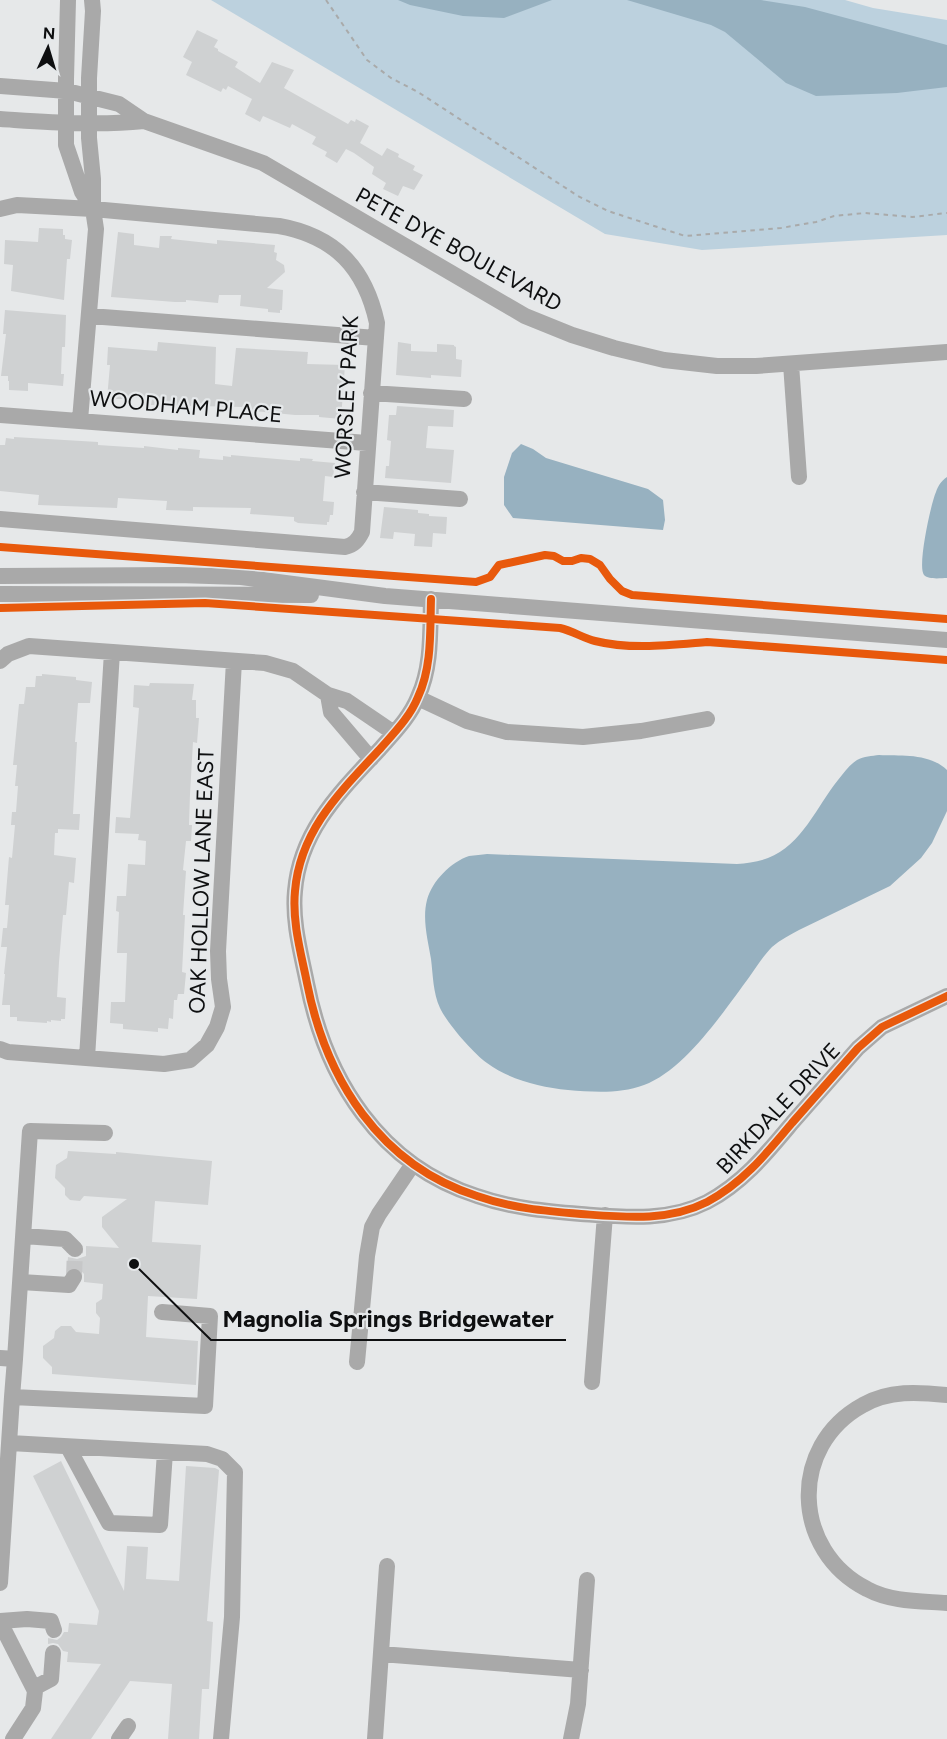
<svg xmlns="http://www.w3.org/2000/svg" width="947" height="1739" font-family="Figtree,sans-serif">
  <rect width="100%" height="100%" fill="#e6e8e9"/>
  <path fill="#bcd1de" d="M211 0H845L873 8 947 20V235L702 250 605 234Z"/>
  <path fill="#97b1c0" d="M398 0H552L504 18 463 16 410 5Z
    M627 0H761L805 7 947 45V87L897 93 816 96 786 83 725 32 711 25Z
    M521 444 533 449 546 458 648 489 663 500 665 520 663 530 513 518 504 505V477L512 453Z
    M947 477V578C941 578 929 580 924 575 917 567 931 503 936 492 938 486 941 481 947 477Z
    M879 755C902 756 929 753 947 770V811L932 843 921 858 890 886 799 930C790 935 780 940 772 947 764 955 757 966 750 976 724 1011 685 1070 644 1085 620 1094 593 1092 568 1090 540 1087 510 1080 487 1063 473 1053 447 1023 440 1008 433 993 433 975 431 959 428 941 422 919 427 900 432 881 451 862 469 856 475 855 482 855 487 854L737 864C747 863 758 862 768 858 802 845 817 806 838 780 844 773 849 765 857 760 864 756 872 756 879 755Z"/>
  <path fill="#cfd1d2" d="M197 30 218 40 214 47 218 49V51L238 62 235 67 260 83 272 62 294 70 284 88 348 124 351 120 355 122 356 119 369 126 360 143 382 156 387 148 399 154 398 157 415 166 413 170 423 175 414 190 403 186 398 196 383 189 386 183 372 174 374 167 354 153 346 149 337 163 325 156 327 152 312 144 316 137 292 124 290 128 263 116 260 122 245 114 252 99 228 86 226 90 223 88 221 92 186 75 192 62 183 57Z
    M39 228 63 229V235H65V239L72 240 70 259H67L64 300 11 291 13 265 4 264 5 240 38 242Z
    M118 232 134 234V245L159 248 160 236H172L171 239 208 243 217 244V240L275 245 274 252 277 253 276 260 284 265 285 272 267 288 283 290 282 310H280V313L268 312V309L240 306 241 295H219L218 303 186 300V302H175L111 297Z
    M5 310 66 315 65 347H62L61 374H64L63 386 28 383V391L9 390V381H8V376H1L6 334H3Z
    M158 342 216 347 215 384 232 386 236 348H238L308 352 307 364 345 365 341 419 319 417V415H295L244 410 243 407 151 405 152 399 124 397V399H107L110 365H107L108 347 157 351Z
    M398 342 411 344V351L437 352V344L454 345V346L456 347V359L462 360 461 377 431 375V378L396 375Z
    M397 406 454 410 453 427 428 426 426 448 454 450 451 483 385 478 386 466H389L391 441 387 440 389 415H396Z
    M14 437 98 442V445L144 448V446L178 450V448L200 450 199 458 223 460V456L231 457V455L300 461V458L313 459 312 461 335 463 333 477 325 476 323 501 334 502 333 515H330L329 522H327V525L298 523 294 521V517L250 514 251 508 193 507V511L166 510 167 501 118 498 117 508 38 505 39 495 0 491V445H5L6 438 14 439Z
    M384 507 418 510V513L429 514V516L447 517 446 534 433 533 432 547 414 546 415 534 394 532 393 539 380 538Z
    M42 674 76 677V680L92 682 90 703H78L75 742H77L73 814H80L79 830 58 829V833H55L54 855 76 858 74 883 69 882 66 915H63L59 962 57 997 66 998 65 1019H61V1021L51 1020V1022L47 1021V1023L17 1021V1017H10V1005H2L5 974H4L7 947H1L3 928H7L9 905H5L9 857 12 858 15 825H11L12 812H16L18 786H15L17 765H13L19 704H24L26 687H35L36 676H42Z
    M150 683 194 684 192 700H196V718H199L197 743 193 742 190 794 189 825H192L191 841H186L183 870 186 871 183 915H185L182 972 186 973 184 994H178L177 1000H174L173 1019 169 1018 168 1029 158 1028V1032L123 1029V1024L110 1023 111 1002H125L127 953H117L119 912 116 911 117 896H126L128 864 145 865 146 841 138 840 139 834 115 833 116 817 130 818 139 708 133 707 134 685 149 686Z
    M68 1151 116 1154V1152L212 1161 208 1205 155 1201 152 1242 201 1245 197 1299 148 1296 146 1337 198 1341 196 1385 52 1374V1367L43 1358V1346L54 1338 55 1331 61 1326H71L76 1332 99 1334 100 1318 96 1313V1303L102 1299 103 1284 84 1282V1274L79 1268 74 1267 67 1269 68 1257 77 1259 86 1256V1246L119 1248 102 1227V1217L127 1199 84 1196 80 1201 70 1200 65 1195V1188L55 1178 56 1165 67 1158Z
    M61 1461 124 1591 127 1546 148 1547 146 1579 179 1581 186 1466 215 1468 219 1470 207 1621 213 1622 209 1689H202L199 1739H168L172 1684 130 1681 91 1739H51L101 1664 67 1662 68 1652 63 1651 58 1644 53 1643 48 1644V1638L57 1640 61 1637 64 1632H68L69 1623 97 1625 99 1611 33 1476Z"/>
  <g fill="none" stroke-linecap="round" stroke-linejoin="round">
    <path stroke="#c6c7c8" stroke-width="16" stroke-dasharray="16 8" stroke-linecap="butt" d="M74 1277 75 1249"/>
    <path stroke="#a9aaaa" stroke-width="2" stroke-dasharray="4.5 4.5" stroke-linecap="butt" d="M326 0 367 60 391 78 418 92 578 196 608 211 685 236 781 228 816 222 834 216 865 213 912 217 947 213"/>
    <path stroke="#a9a9a9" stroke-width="16" d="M68 0 66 79V145L82 192 93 209
      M0 86 67 91 119 104 144 121 263 163 525 316 572 335 614 348 664 360 717 366H756L947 352
      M0 119C48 122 96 126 144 121
      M0 209 17 205 93 209 279 226C335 236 365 268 377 323L362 532C358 540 354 545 345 547L0 519
      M90 316 376 338
      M791 364 799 477
      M371 393 464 399
      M0 415 367 443
      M80 420 96 229 93 209V179L89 138V78L93 11 92 0
      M364 492 460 499
      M0 576 178 575 241 577 385 596 947 640
      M0 594 311 595
      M431 599C430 632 432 667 418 697 410 717 394 733 380 749 341 791 300 830 295 891 292 922 301 953 307 983 326 1080 380 1165 477 1196 511 1208 545 1211 581 1214 623 1217 668 1222 707 1202 743 1183 767 1153 792 1123 814 1098 836 1073 858 1048L882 1027 947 996
      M0 661 8 654 29 646 265 663 293 671 328 695
      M418 698 467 721 507 732 583 737 641 731 707 719
      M371 759 331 712 328 695 347 701 394 733
      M0 1049 8 1052 164 1064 190 1060 207 1045 217 1027 223 1007 219 979 218 951 234 661
      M87 1058 112 652
      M24 1236 65 1239 75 1249
      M21 1282 69 1285 74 1277
      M0 1358 15 1359 30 1131 105 1133
      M15 1359 12 1397 205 1406 210 1316 162 1312
      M357 1362 367 1256 372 1227 379 1214 413 1164
      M592 1382 605 1215
      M947 1395C918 1392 889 1390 863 1405 788 1446 792 1551 867 1589 891 1602 920 1601 947 1603
      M10 1443 207 1454 222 1459 235 1472 232 1617 221 1739
      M68 1447 109 1523 160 1525 165 1452
      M0 1583 12 1397
      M0 1621 27 1619 51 1621 54 1630
      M0 1622 35 1691 33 1708 13 1739
      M381 1654 581 1670
      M34 1688 51 1679 53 1653
      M119 1739 128 1726
      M375 1739 387 1566
      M571 1739 578 1704 587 1580"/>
    <g stroke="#e5e8ea" stroke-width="11">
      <path id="cycleway" d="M0 547 476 582 490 577 499 565 545 555 554 556 563 561H572L581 558 590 559 600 565 610 579 622 591 632 595 947 619
        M431 599C430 632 432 667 418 697 410 717 394 733 380 749 341 791 300 830 295 891 292 922 301 953 307 983 326 1080 380 1165 477 1196 511 1208 545 1211 581 1214 623 1217 668 1222 707 1202 743 1183 767 1153 792 1123 814 1098 836 1073 858 1048L882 1027 947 996
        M0 608 205 603 560 628C573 631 583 638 595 641 631 650 671 645 707 642L947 660"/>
    </g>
    <use href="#cycleway" stroke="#e8590c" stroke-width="8"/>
  </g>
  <g text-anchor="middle" stroke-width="4.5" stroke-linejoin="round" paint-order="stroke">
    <g font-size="22" fill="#0e0f10" stroke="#e5e8ea">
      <text transform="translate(459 249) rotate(29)" y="8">PETE DYE BOULEVARD</text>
      <text transform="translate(346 397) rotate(-87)" y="8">WORSLEY PARK</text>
      <text transform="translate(186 406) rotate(5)" y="8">WOODHAM PLACE</text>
      <text transform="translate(201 881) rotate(-88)" y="8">OAK HOLLOW LANE EAST</text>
      <text transform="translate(778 1108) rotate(-47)" y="8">BIRKDALE DRIVE</text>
    </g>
  </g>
  <path fill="none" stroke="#0e0f10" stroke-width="2" d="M134 1264L211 1340H566"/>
  <circle fill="#0e0f10" stroke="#e5e8ea" stroke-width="2" cx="134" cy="1264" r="6"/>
  <g font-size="24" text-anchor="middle" font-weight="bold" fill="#0e0f10" stroke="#e5e8ea" stroke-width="4.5" stroke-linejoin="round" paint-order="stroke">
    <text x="388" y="1327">Magnolia Springs Bridgewater</text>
  </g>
  <g transform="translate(48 48) rotate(4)" stroke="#e5e8ea" stroke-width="4.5" paint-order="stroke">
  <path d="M0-4.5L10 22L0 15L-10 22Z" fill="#0e0f10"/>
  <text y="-9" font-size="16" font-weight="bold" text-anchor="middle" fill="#0e0f10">N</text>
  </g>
</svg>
